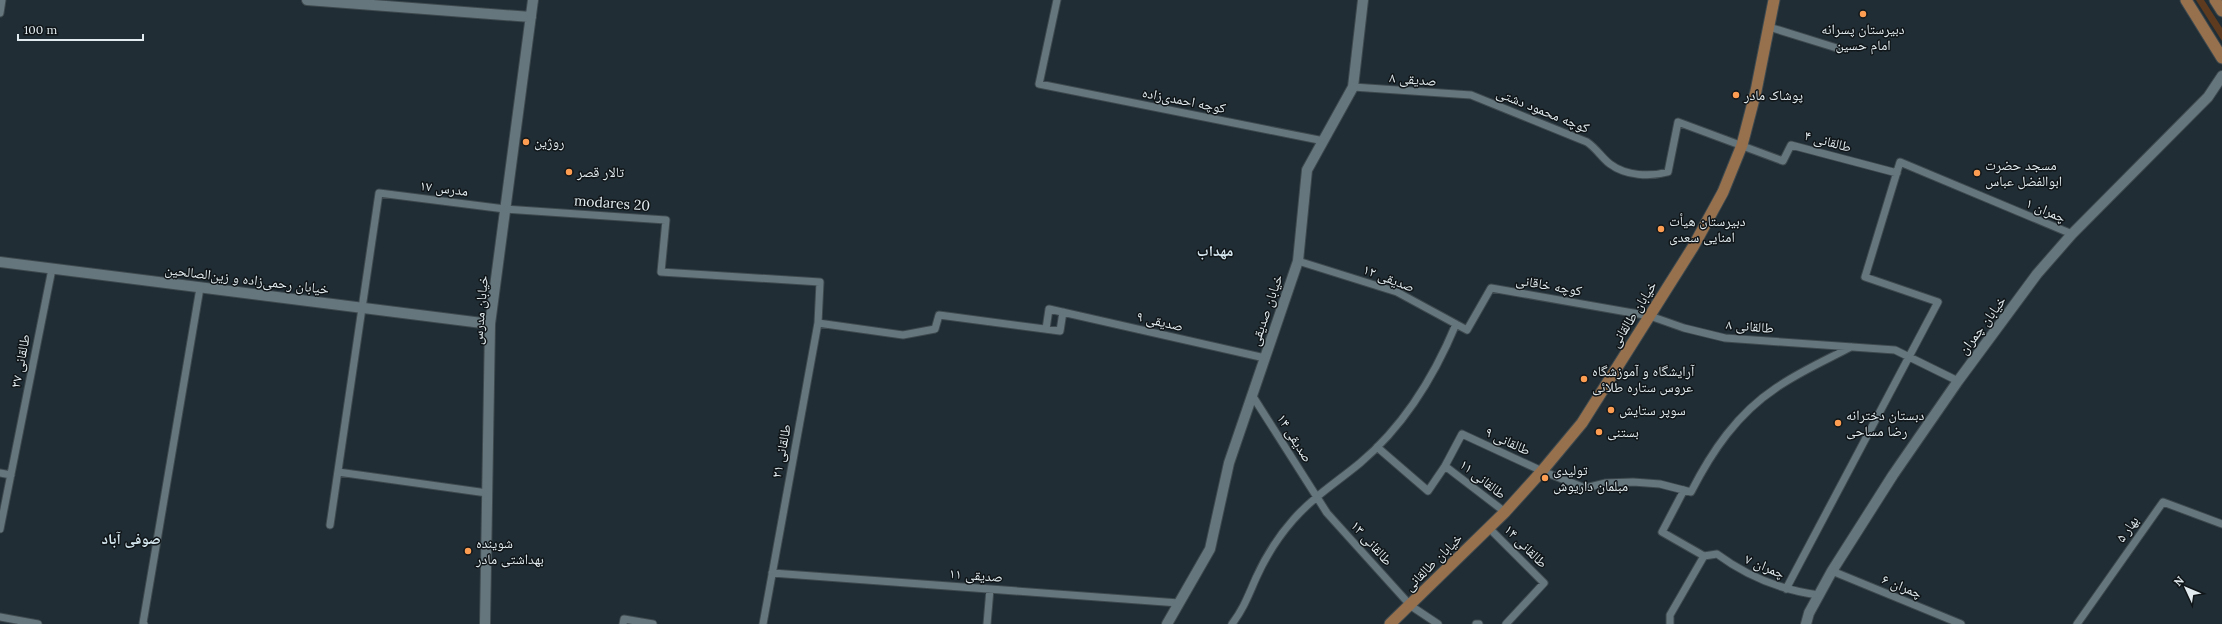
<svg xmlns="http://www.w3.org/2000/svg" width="2222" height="624" font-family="Lora,'Noto Naskh Arabic',serif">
  <rect width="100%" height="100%" fill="#202d34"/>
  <path fill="#5e3a1e" d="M2196 0H2204L2222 28V41Z"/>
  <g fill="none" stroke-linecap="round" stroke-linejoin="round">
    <g stroke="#3d494e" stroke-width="9">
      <path id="street" d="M1057 0 1039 84 1324 141
        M0 13 2 0
        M1769 27 1840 49
        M1353 87 1471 95 1587 142C1597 149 1602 158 1610 164 1626 176 1650 177 1668 172L1678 122 1783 161 1791 145 1897 173
        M1298 261 1397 292 1467 330 1491 288 1650 316 1684 328 1725 338 1895 350 1958 381
        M818 323 903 335 935 329 939 315 1060 331 1063 312
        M1046 329 1049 309 1265 358
        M1252 395 1327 513 1411 606 1438 624
        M1377 447 1428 491 1445 466 1462 434 1542 471 1585 488 1606 483 1633 482 1660 484 1691 492C1712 451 1737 414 1776 388 1799 372 1826 360 1851 347
        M1445 466 1505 512
        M338 472 487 493
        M0 473 11 475
        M1684 490 1662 532 1704 556
        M330 525 379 193 505 209 666 220 661 272 820 282 818 323 763 624
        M1489 528 1544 583 1506 624
        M0 529 52 269
        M1704 556 1717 554C1748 577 1781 590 1819 595
        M1832 571 1961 624
        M772 573 1179 603
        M1786 589 1938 302 1865 277 1900 162 2072 234
        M0 617 38 624
        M144 624 143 623 200 288
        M623 624 624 619 653 624
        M987 624 990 589
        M1232 624C1244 608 1248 596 1256 578 1265 558 1278 537 1293 520 1313 497 1337 482 1360 463 1404 426 1434 377 1456 324
        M1476 624H1479
        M1670 624V615L1704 556
        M2077 624 2163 502 2222 524"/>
    </g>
    <g stroke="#3d494e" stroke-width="12">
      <path id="secondary" d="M307 0 531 17
        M0 262 490 324
        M485 624 490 324 533 0
        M1167 624 1210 549 1229 463 1298 261 1307 170 1353 87 1363 0
        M1806 624 1809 613 1832 571 1893 475 1958 381 2037 274 2072 234 2208 97 2222 76"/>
    </g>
    <g stroke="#3d494e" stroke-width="13">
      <path id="primary" d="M2186 0 2222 58
        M2215 0 2222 11
        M1390 624 1505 512 1542 471 1582 423 1693 247 1723 192 1742 145 1756 91 1774 0"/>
    </g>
    <use href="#street" stroke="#66767d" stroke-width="7"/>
    <use href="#secondary" stroke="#66767d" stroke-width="10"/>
    <use href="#primary" stroke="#97704e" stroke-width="11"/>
  </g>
  <g fill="#fc9d52" stroke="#0f1518" stroke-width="1.5">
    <circle cx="1863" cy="14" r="4"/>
    <circle cx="1736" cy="95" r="4"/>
    <circle cx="526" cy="142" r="4"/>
    <circle cx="569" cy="172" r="4"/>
    <circle cx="1977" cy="173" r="4"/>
    <circle cx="1661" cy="229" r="4"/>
    <circle cx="1584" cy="379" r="4"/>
    <circle cx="1611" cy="410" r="4"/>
    <circle cx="1838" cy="423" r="4"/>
    <circle cx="1599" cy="432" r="4"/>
    <circle cx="1545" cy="478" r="4"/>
    <circle cx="468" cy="551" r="4"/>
  </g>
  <g text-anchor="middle" stroke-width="3" stroke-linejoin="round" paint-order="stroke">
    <g font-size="14" fill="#e2ebef" stroke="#0f1518" text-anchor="start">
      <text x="1863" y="34" text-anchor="middle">دبیرستان پسرانه<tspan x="1863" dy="16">امام حسین</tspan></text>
      <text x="1744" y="100">پوشاک مادر</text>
      <text x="534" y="147">روژین</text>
      <text x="1985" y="170">مسجد حضرت<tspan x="1985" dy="16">ابوالفضل عباس</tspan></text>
      <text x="577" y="177">تالار قصر</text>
      <text x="1669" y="226">دبیرستان هیأت<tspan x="1669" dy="16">امنایی سعدی</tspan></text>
      <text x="1592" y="376">آرایشگاه و آموزشگاه<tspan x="1592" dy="16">عروس ستاره طلائی</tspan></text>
      <text x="1619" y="415">سوپر ستایش</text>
      <text x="1846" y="420">دبستان دخترانه<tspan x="1846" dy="16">رضا مساحی</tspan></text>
      <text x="1607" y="437">بستنی</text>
      <text x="1553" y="475">تولیدی<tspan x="1553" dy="16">مبلمان داریوش</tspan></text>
      <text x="476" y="548">شوینده<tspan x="476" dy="16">بهداشتی مادر</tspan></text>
    </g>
    <g font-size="14" fill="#e2ebef" stroke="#0f1518">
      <text transform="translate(1413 79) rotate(4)" y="5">صدیقی ۸</text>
      <text transform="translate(1184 100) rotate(11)" y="5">کوچه احمدی‌زاده</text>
      <text transform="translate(1543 110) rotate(22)" y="5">کوچه محمود دشتی</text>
      <text transform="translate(1828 141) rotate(15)" y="5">طالقانی ۴</text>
      <text transform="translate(444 188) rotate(7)" y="5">مدرس ۱۷</text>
      <text transform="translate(612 203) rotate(4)" y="5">modares 20</text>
      <text transform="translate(2046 210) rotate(23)" y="5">چمران ۱</text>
      <text transform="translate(1389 278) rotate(21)" y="5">صدیقی ۱۲</text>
      <text transform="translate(247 279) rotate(7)" y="5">خیابان رحمی‌زاده و زین‌الصالحین</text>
      <text transform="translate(1549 285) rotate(10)" y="5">کوچه خاقانی</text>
      <text transform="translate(480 310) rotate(-85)" y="5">خیابان مدرس</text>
      <text transform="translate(1266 310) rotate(-71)" y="5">خیابان صدیقی</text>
      <text transform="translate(1633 314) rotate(-58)" y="5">خیابان طالقانی</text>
      <text transform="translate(1160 321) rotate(13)" y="5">صدیقی ۹</text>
      <text transform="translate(1982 325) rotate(-53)" y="5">خیابان چمران</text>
      <text transform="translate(1750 326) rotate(5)" y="5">طالقانی ۸</text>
      <text transform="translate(20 361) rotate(-79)" y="5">طالقانی ۲۷</text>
      <text transform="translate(1295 438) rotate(58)" y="5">صدیقی ۱۴</text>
      <text transform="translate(1508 441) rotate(25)" y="5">طالقانی ۹</text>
      <text transform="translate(781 451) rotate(-79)" y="5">طالقانی ۲۱</text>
      <text transform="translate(1483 479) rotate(38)" y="5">طالقانی ۱۱</text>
      <text transform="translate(2127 529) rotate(-55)" y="5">بهار ۵</text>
      <text transform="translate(1372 543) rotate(48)" y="5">طالقانی ۱۳</text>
      <text transform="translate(1526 546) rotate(45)" y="5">طالقانی ۱۴</text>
      <text transform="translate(1433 562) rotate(-45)" y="5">خیابان طالقانی</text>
      <text transform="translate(1765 566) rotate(23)" y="5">چمران ۷</text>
      <text transform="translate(976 575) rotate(4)" y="5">صدیقی ۱۱</text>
      <text transform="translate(1902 586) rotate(22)" y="5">چمران ۶</text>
    </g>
    <g font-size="15" font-weight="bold" fill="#d5e6ee" stroke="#0f1518">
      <text x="1215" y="256">مهداب</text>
      <text x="131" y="544">صوفی آباد</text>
    </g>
  </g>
  <g transform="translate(2186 588) rotate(314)" stroke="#0f1518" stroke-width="3" paint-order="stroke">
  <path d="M0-3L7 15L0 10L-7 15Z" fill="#e2ebef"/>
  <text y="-6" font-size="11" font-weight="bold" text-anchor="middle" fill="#e2ebef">N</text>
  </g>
  <path d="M18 34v6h125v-6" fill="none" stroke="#e2ebef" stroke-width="2"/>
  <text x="24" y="34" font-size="12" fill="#e2ebef" stroke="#0f1518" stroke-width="3" paint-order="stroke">100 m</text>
</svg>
